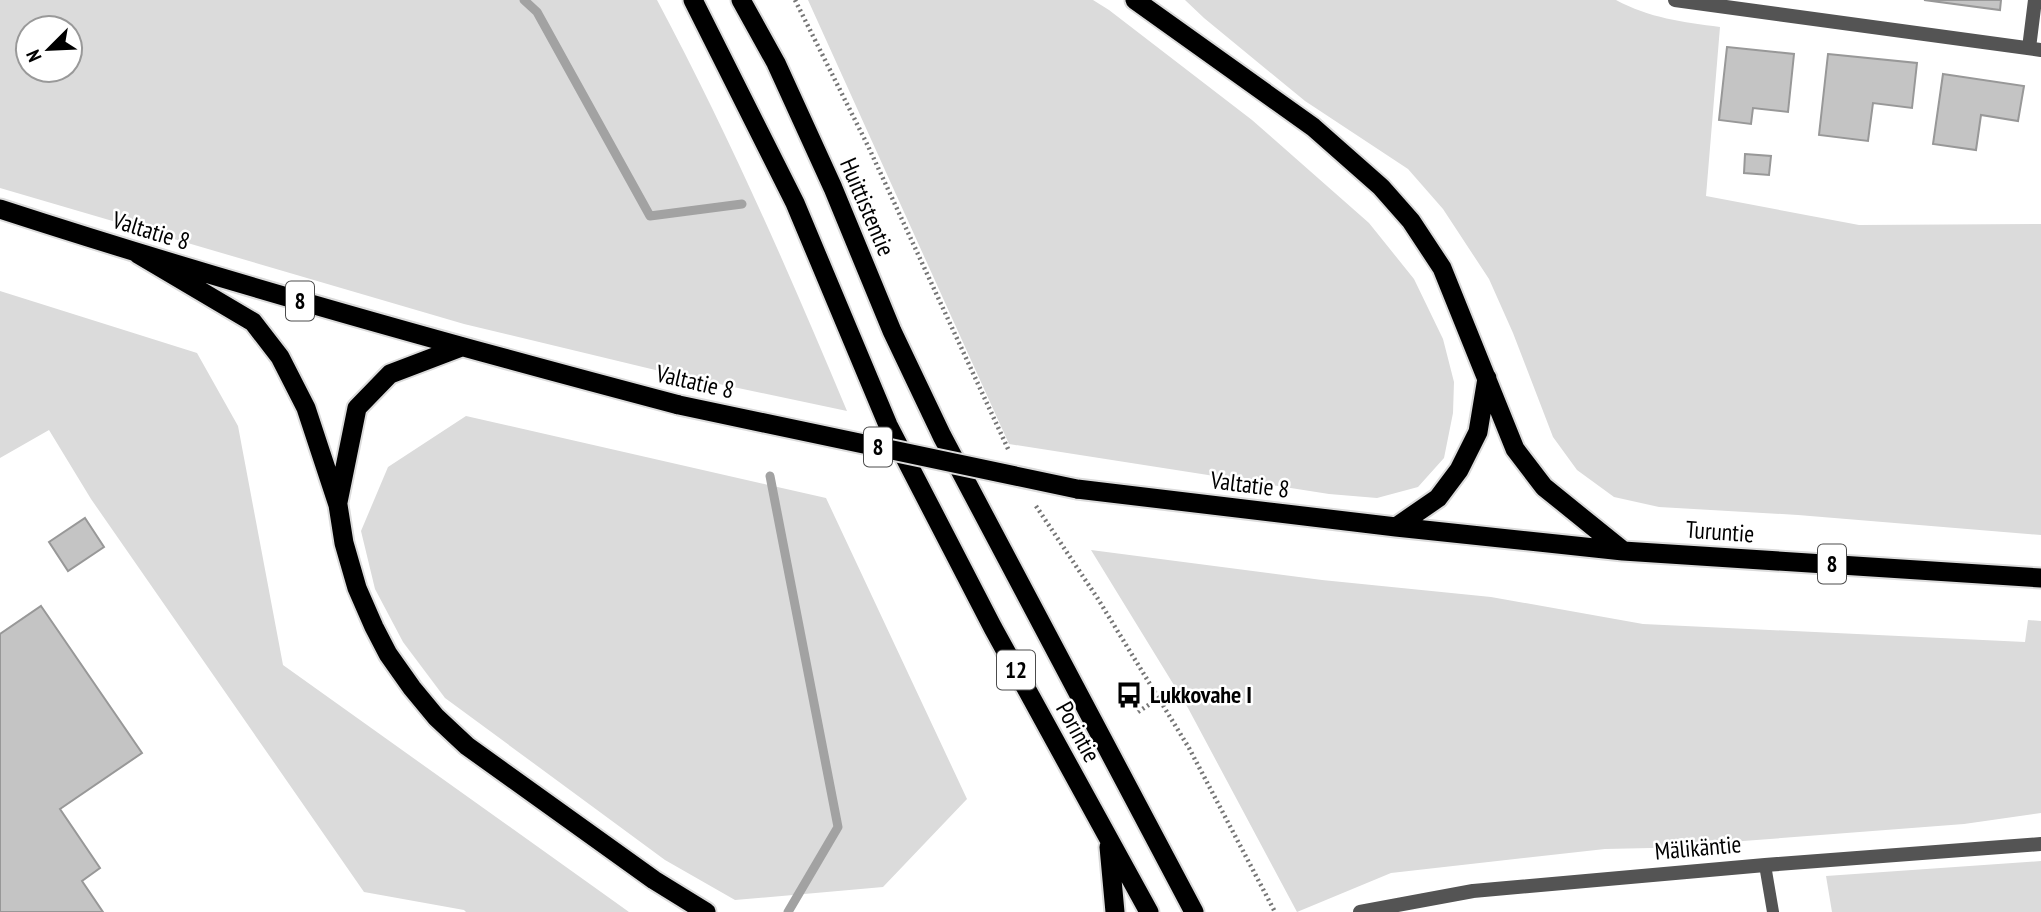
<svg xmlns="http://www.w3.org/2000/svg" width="2041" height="912" font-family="'PT Sans Narrow',sans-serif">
  <rect width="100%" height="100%" fill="#fff"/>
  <path fill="#dbdbdb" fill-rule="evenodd" d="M0 0H657C728 133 789 272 847 411L672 374 464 324 0 188ZM28 28H70V70H28Z
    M808 0H1093L1109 10 1252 120 1369 223 1414 279 1443 339 1454 382 1453 413 1444 458 1418 487 1377 498 1329 494 1009 444Z
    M1185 0H1616C1649 18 1683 22 1720 27L1706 196 1859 225 2041 224V535L1798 515 1659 507 1614 497 1577 470 1553 437 1513 333 1489 279 1443 209 1408 169 1305 101 1204 18Z
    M0 291 197 353 238 426 283 665 629 912H466L464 910 364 892 91 499 49 430 0 458Z
    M466 416 826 498 967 799 883 887 735 900 665 860 445 698 403 642 375 589 361 531 388 467Z
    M1091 550 1322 580 1491 597 1643 624 2025 642 2028 620 2041 621V813L1964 824 1743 841 1697 847 1605 849 1391 873 1297 912 1188 708Z
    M2041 861V912H1832L1826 876Z"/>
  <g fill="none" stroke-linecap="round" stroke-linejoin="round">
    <path stroke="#a2a2a2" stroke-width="9" d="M524 0 537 12 650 216 742 204
      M770 476 838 827 788 912"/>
  </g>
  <path fill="#c4c4c4" stroke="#989898" stroke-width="2" d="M1924 0H2001L2000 10Z
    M1727 47 1794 54 1788 112 1753 108 1751 124 1719 120Z
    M1828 54 1917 63 1912 108 1873 103 1868 141 1819 135Z
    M1943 74 2024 86 2018 121 1981 115 1976 150 1933 144Z
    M1745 154 1771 156 1769 175 1744 173Z
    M85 518 104 547 68 571 49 542Z
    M41 606 142 753 60 809 100 868 82 881 103 912H0V634Z"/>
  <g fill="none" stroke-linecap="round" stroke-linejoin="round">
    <g stroke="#dbdbdb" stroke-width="23">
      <path id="trunk" d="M693 0 795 203 888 425 993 628 1149 912
        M741 0 776 63 833 188 892 331 942 436 1194 912
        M1135 0 1313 127 1381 187 1411 221 1442 268 1515 449 1544 487 1622 550
        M0 209C224 282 451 345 679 405
        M138 254 253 322 280 357 306 408 338 505 344 543 357 588 374 627 388 654 412 688 436 717 467 746 654 880 706 912
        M1077 489 1396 527 1623 551 2041 578
        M338 502 357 408 390 374 461 347
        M1396 527 1438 498 1459 470 1478 432 1487 378
        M1109 847 1115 912"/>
    </g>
    <path stroke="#767676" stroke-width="4.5" stroke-dasharray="2 3.5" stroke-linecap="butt" d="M795 0 868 146 1009 451
      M1036 506 1098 599 1189 748 1275 912
      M1138 712 1159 698"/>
    <path stroke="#545454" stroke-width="12" d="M1765 865 1773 912"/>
    <path stroke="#545454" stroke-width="14" d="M1675 0 2041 50
      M2029 48 2035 0
      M1360 912 1473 891 1765 865 2041 844"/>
    <use href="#trunk" stroke="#000" stroke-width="19"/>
    <g stroke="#dbdbdb" stroke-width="23" stroke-linecap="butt">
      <path id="trunk-bridge" d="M679 405 1077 489"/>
    </g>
    <use href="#trunk-bridge" stroke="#000" stroke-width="19"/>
  </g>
  <defs>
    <g id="bus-bare" transform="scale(2.1)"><path d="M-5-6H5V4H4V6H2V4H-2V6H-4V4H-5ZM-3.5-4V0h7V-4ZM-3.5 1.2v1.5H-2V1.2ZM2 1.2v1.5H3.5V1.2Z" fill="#000" stroke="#fff" stroke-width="2.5" paint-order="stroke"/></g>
  </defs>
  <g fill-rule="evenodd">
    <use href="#bus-bare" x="1129" y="695"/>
  </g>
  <g text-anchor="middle" stroke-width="5" stroke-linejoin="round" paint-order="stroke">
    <g fill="#fff" stroke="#4c4c4c" stroke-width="2">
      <rect x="286" y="281.5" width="28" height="39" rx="5"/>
      <rect x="864" y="427.5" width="28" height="39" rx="5"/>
      <rect x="1818" y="544.5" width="28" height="39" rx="5"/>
      <rect x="997" y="650.5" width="38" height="39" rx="5"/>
    </g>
    <g font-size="23" font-weight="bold" fill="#000">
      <text x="300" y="309">8</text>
      <text x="878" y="455">8</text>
      <text x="1832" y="572">8</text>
      <text x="1016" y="678">12</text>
    </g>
    <g font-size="24" fill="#000" stroke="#fff">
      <text transform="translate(867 207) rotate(67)" y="8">Huittistentie</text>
      <text transform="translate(151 231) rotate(17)" y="8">Valtatie 8</text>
      <text transform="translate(695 382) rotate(13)" y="8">Valtatie 8</text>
      <text transform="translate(1250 485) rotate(7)" y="8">Valtatie 8</text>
      <text transform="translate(1720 532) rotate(4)" y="8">Turuntie</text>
      <text transform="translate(1078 732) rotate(61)" y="8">Porintie</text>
      <text transform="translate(1698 848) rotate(-5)" y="8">Mälikäntie</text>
    </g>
    <g font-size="24" font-weight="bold" fill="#000" stroke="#fff" text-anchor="start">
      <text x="1150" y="703">Lukkovahe I</text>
    </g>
  </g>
  <g transform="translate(49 49) rotate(246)"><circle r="33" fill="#ffffff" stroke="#999999" stroke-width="2"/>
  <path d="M0-5L12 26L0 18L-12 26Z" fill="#000000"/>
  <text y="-10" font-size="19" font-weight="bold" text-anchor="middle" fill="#000000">N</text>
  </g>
</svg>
